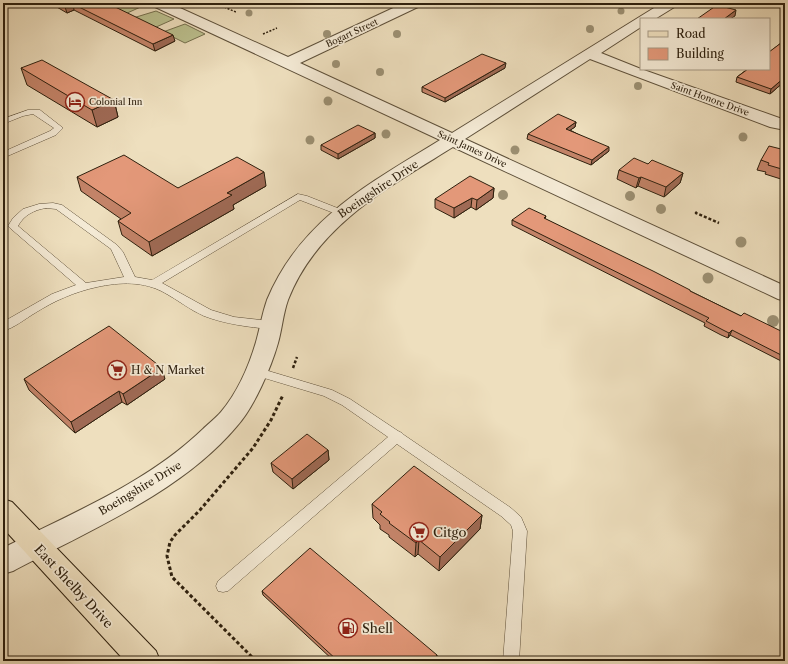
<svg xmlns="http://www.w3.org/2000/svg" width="788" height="664" font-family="'Libre Caslon Text',serif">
  <rect width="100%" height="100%" fill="#eedfbe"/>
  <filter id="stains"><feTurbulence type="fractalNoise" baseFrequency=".005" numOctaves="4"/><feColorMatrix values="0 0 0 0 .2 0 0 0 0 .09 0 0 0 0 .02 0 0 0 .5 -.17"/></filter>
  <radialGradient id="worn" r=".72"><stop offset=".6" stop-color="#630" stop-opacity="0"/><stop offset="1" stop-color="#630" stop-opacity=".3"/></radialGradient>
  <path fill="#bcc18f" stroke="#75704e" d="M109 3H140L145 5 125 14 105 4Z
    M156 11 174 19 154 28 133 18Z
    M185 24 205 34 185 43 163 32Z"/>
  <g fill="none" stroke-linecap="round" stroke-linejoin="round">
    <g stroke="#5e503a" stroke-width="1">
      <path id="service" d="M28 110H40L63 128 56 135 3 158V152L50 131 54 128 33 114 23 116 3 124V119Z
        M298 194 307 196 345 211 347 213 342 216 339 215 300 200 162 283 211 310 234 317 270 321 274 322 275 325 274 328 270 329C248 327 225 324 204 316 190 310 178 300 165 293 144 281 120 282 97 287 74 292 54 301 35 313 25 319 14 328 3 331V322L52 294 76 285 10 228 8 226 13 218 23 209 39 204 53 203 62 205 117 245 123 252 135 277 152 280ZM46 208 56 209 111 249 124 277 86 283 18 226C24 215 34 210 46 208Z
        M255 367 332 390 350 399 398 431 402 433 404 435 511 508 521 517 527 531 519 661H503L513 531 511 525 501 516 397 444 228 591 223 592 218 591 216 586 218 581 388 437 342 405 324 396 251 374 249 371 251 368Z"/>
    </g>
    <g stroke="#5e503a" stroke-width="2">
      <path id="minor" d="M151 3H169L288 57 404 3H422L420 6 300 63 452 133 662 3H678L676 6 655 19H641V27L601 53 641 69 785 120V130L770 127 590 59 465 139 785 286V301L778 299 453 147C389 187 317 225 288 300 283 314 282 329 278 343 271 368 254 407 237 426 182 492 88 531 13 571L3 574V548C72 513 147 483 203 429 209 423 216 418 221 412 237 393 249 366 256 342 260 328 262 314 267 300 300 220 370 183 440 140L153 6Z"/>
    </g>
    <g stroke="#2e200e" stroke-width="2">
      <path id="primary" d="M3 499 12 502 156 651 160 661H125L3 528Z"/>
    </g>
    <path stroke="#2e200e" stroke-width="1.5" stroke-dasharray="2 1.5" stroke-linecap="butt" d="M227 6 224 7 236 12
      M263 34 277 28"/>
    <path stroke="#2e200e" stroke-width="2.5" stroke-dasharray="3 2" stroke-linecap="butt" d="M697 212 696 213 719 223
      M293 368 297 357"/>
    <path stroke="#2e200e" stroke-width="3" stroke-dasharray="3.5 2.5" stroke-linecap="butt" d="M256 661 172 577 167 556 170 542 175 535 200 510 253 448 271 420 283 395"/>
    <use href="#service" fill="#f4ead5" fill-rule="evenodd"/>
    <use href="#minor" fill="#f4ead5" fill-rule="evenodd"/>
    <use href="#primary" fill="#eedfbe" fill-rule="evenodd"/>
  </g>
  <g fill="#9c9073">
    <circle cx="621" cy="11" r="3.5"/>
    <circle cx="249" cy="13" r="3.5"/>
    <circle cx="590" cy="29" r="4"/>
    <circle cx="327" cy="34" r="4"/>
    <circle cx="397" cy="34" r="4"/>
    <circle cx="336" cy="64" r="4"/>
    <circle cx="380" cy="72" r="4"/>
    <circle cx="638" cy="86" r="4"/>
    <circle cx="328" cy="101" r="4.5"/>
    <circle cx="386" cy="134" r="4.5"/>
    <circle cx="743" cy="137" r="4.5"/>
    <circle cx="310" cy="140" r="4.5"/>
    <circle cx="515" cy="150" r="4.5"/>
    <circle cx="503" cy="195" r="5"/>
    <circle cx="630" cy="196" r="5"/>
    <circle cx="661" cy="209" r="5"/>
    <circle cx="741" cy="242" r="5.5"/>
    <circle cx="708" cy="278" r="5.5"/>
    <circle cx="773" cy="321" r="6"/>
  </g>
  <path fill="#c38368" stroke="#2e200e" d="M50 3H107L175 41 155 51 74 10 67 13Z
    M785 40V81L770 94 736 82 737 77Z
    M21 68 114 100 118 117 97 127 27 85Z
    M505 68 445 102 422 92V87Z
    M576 122 575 127 570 130 609 151 591 165 527 139 528 134Z
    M375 133V138L338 159 321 150V145Z
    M785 150V178L784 180 765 174 766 172 757 170 761 160Z
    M648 164 683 173 680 183 664 197 638 186 636 188 617 179 619 170Z
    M77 177 178 188 266 186 233 205 234 209 152 256 122 235 118 221 121 219 81 191Z
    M494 188 493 198 476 210 471 207 454 218 435 208V199Z
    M546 216 545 219 690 291 741 316 785 333V363L730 335 728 338 721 335 704 326 705 323 512 225V220Z
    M24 379H165L127 405 122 402 75 433 29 390Z
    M328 450 329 460 293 489 273 472 271 463Z
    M372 504 482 515 480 529 439 571 418 554 415 557 389 537V535L380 529V525L373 518Z
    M262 591 437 655 436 660 435 661H334L263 595Z"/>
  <path fill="#9f6a55" stroke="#2e200e" d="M73 4 74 10 67 13 65 7Z
    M736 10 735 16 730 19H724Z
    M173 35 175 41 155 51 153 44Z
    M506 63 505 68 445 102V98Z
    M785 77V81L770 94 771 89Z
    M114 100 118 117 97 127 92 110Z
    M576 122 575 127 566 133V129Z
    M375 133V138L338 159V154Z
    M609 147V151L591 165 592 160Z
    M264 172 266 186 233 205 234 209 152 256 149 242 227 193Z
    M683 173 680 183 664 197 666 187Z
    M641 177 638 186 636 188 639 178Z
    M494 188 493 198 476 210 477 200Z
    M472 198 471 207 454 218V208Z
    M732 330 730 335 728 338 729 333Z
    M162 368 165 379 127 405 123 394Z
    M119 391 122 402 75 433 71 422Z
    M328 450 329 460 293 489 292 479Z
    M482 515 480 529 439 571 440 557Z
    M419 540 418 554 415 557 416 543Z
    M437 655 436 660 435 661H432Z"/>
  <path fill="#e39879" stroke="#2e200e" d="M58 3H107L173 35 153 44 73 4 65 7Z
    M717 5 736 10 724 19H697Z
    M785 40V77L771 89 737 77 748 69H769V52Z
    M482 54 506 63 445 98 422 87Z
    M42 60 114 100 92 110 21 68Z
    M558 114 576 122 566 129 609 147 592 160 528 134Z
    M358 125 375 133 338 154 321 145Z
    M769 146 785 150V170L768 165 769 163 761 160Z
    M124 155 178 188 237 157 264 172 227 193 232 195 149 242 118 221 131 213 77 177Z
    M634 158 648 164 652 160 683 173 666 187 641 177 639 178 619 170Z
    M470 176 494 188 477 200 472 198 454 208 435 199Z
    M529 208 546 216 544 218 653 271 690 290V291L741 316 744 313 785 333V357L732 330 729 333 723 330 706 321 709 318 512 220Z
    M109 326 162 368 123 394 119 391 71 422 24 379Z
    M307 434 328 450 292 479 271 463Z
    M414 466 482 515 440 557 419 540 416 543 389 523 390 522 380 514 382 512 372 504Z
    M310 548 437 655 432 661H338L262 591Z"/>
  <defs>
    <g id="hotel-ring" transform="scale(1)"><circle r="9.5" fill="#f4ead5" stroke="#8f2418" stroke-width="1.5"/><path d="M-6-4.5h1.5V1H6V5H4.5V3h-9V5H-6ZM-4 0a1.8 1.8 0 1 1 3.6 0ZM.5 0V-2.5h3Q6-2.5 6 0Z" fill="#8f2418"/></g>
    <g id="supermarket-ring" transform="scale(1)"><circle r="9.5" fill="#f4ead5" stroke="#8f2418" stroke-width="1.5"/><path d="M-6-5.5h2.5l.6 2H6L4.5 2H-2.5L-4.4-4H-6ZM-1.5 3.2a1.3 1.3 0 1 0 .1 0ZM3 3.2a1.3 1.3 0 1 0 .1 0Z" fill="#8f2418"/></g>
    <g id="fuel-ring" transform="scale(1)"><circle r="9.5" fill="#f4ead5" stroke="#8f2418" stroke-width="1.5"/><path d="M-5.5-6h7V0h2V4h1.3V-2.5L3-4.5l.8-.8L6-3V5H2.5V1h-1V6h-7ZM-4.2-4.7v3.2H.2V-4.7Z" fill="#8f2418"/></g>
  </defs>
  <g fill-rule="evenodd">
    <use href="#hotel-ring" x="75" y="102"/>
    <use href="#supermarket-ring" x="117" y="370"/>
    <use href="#supermarket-ring" x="419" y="532"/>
    <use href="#fuel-ring" x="348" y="628"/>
  </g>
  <g text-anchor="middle" stroke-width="3.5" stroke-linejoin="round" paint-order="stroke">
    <g font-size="9" fill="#2e200e" stroke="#f4ead5">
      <text transform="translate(352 33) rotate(-25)" y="3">Bogart Street</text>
      <text transform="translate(710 99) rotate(20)" y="3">Saint Honore Drive</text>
      <text transform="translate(472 149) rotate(25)" y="3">Saint James Drive</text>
    </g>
    <g font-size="9" fill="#2e200e" stroke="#f4ead5" text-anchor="start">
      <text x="89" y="105">Colonial Inn</text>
    </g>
    <g font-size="11" fill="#2e200e" stroke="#f4ead5">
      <text transform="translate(378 189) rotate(-34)" y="4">Boeingshire Drive</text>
      <text transform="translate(140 488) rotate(-31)" y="4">Boeingshire Drive</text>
    </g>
    <g font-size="11" fill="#2e200e" stroke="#f4ead5" text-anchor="start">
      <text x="131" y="374">H &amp; N Market</text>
    </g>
    <g font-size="13" fill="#2e200e" stroke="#f4ead5" text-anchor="start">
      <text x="433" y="537">Citgo</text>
      <text x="362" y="633">Shell</text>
    </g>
    <g font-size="13" fill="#2e200e" stroke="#f4ead5">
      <text transform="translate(74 586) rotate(47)" y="5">East Shelby Drive</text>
    </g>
  </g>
  <rect width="788" height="664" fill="none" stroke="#eedfbe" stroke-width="16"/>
  <rect x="4" y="4" width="780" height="656" fill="none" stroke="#2e200e" stroke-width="2"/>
  <rect x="8" y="8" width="772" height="648" fill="none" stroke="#2e200e"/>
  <rect x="640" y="18" width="130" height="52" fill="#f4ead5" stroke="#a59985"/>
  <rect x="648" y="31" width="20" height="6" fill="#eedfbe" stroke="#a59985"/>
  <text x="676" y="38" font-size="12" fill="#2e200e">Road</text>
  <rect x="648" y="48" width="20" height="12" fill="#e39879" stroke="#a59985"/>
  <text x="676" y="58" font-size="12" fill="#2e200e">Building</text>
  <rect width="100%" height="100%" filter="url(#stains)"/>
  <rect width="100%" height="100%" fill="url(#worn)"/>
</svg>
